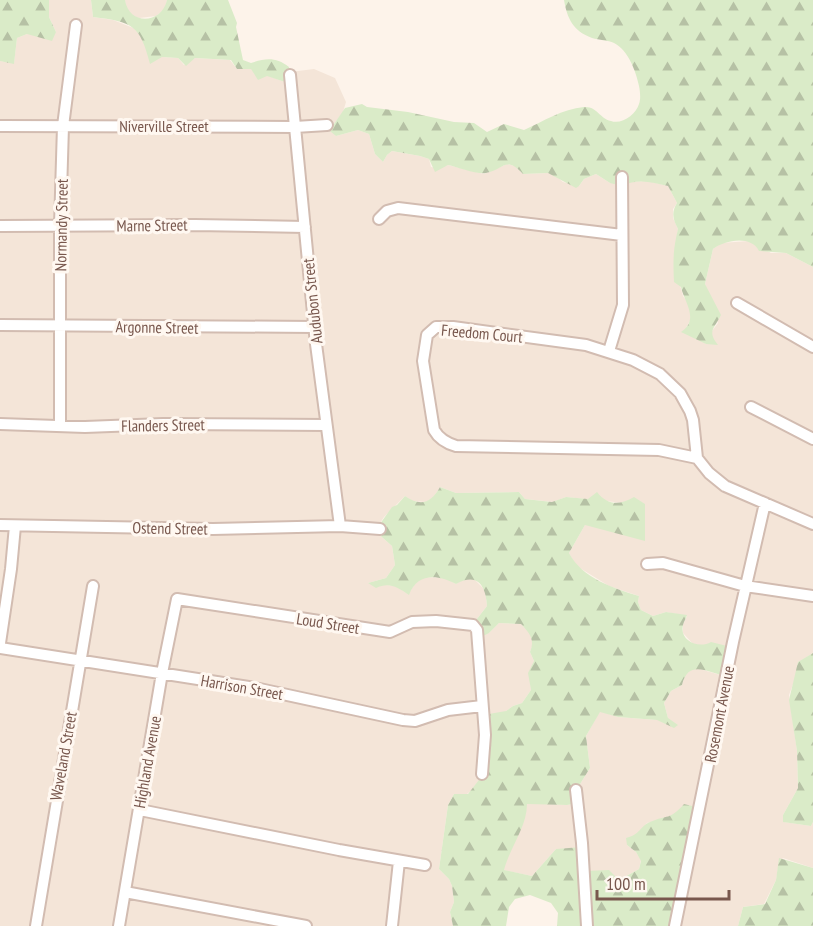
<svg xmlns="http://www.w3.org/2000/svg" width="813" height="926" font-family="'PT Sans Narrow',sans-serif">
  <defs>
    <pattern id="forest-firs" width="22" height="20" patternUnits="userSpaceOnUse" patternTransform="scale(1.5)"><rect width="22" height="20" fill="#daebc8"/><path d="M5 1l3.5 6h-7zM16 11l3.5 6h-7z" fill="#b6c1a5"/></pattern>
  </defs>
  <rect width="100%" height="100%" fill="#fdf3ea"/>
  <path fill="#f4e5d8" d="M49 0H91L93 17 113 20 136 29 145 44 162 57 178 58 184 65 195 58 230 60 237 69H251L290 84V72L314 69 335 78 346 102 343 112 334 124 328 126 336 136 358 130 369 134 375 154 383 162 387 155 392 151 420 156 429 159 431 167 439 168 448 165 484 174 507 164 515 166 523 174 548 173 556 176 563 182 579 186 584 179 596 174 610 183 648 181 668 186 677 203 673 209V218L678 229 674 262 683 296 689 304 691 319 686 328 706 344 712 337V331L718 323 705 284 713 249 721 243 749 241 771 253H786L813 267V653L799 662 798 671 789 695 797 751 798 788 783 815 784 822 811 826 813 822V868L783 858 779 862 776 880 764 904 743 907 738 926H675L674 816 647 823 639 833 633 837 627 845 636 852 641 860 639 869 621 879 585 871 556 849 532 876 503 870 527 803 566 805 578 803 577 789 590 768 586 736 600 711 618 717 657 720 668 718 664 703 671 691 682 685 685 675 691 670 696 668 724 676 705 646 693 644 683 633V625L687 616 666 612 653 616 641 610 638 602 639 596 609 586 575 565 569 553 585 525 624 503 566 497 553 502 525 499 519 492 456 493 440 487 433 498 426 502 412 501 405 496 384 517 375 531 392 546 395 565 386 578 368 583 396 586 408 594 417 581 424 577 445 578 456 584 465 578 475 580 485 590 487 606 473 624 489 633 499 623 521 624 532 635 533 644 530 652 534 661 530 678 531 690 522 703 513 706 506 711 482 776 472 790 467 794H454L448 805 439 869 449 879 452 886 454 902 450 912 453 926H0V61L14 63 17 38 27 34 56 32 49 17Z
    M125 0H167L165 9 156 16 139 18 132 16 126 9Z"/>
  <path fill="url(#forest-firs)" d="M0 0H49V17L56 32 52 41 27 34 17 38 14 64 0 61Z
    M91 0H125C129 26 162 24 167 0H228L237 23 236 27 243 60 251 63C266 58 276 57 289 67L291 84 267 76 258 80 251 69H237L231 60 195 58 186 66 178 58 162 57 150 64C140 25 133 22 93 17Z
    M564 0H813V267L786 253 759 251C751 235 725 240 713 249L705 284 721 315C714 329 707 331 718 345L706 344 681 332C700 319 684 302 681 287L674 282C673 260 673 250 678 229 673 219 671 213 677 203L668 186C652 182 637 178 622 186L610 183 596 174 584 179 579 186 576 188 548 173 523 174C505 155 504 170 486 173 478 175 457 167 448 165L435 172 429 159 420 156 392 151 387 155 383 162 375 154 369 134 358 130 336 136 325 127 334 124 345 108 362 104 367 107 408 112 454 122 474 123 487 132 504 124 524 130C544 121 562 109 584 107 597 106 599 118 611 121 622 125 636 114 639 104 641 99 640 91 639 86 636 71 628 50 614 43 608 40 599 40 592 38 573 31 567 18 564 0Z
    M440 487 456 493 519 492 525 499 552 502 566 497 588 499 597 492C608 506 620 505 634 497L645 504V541L585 525 569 553C582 578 613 588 639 596L638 602 641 610 653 616 666 612 687 615C686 619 684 621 683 625 679 641 699 649 711 642L731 647 724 676C706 671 688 660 682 685L671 691 664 703 668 718 678 725 674 728 657 720 618 717 600 712 586 736 590 768 577 789 578 803 567 805 527 804C527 827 510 847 504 870L532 876 556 849 582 847 585 871 609 870 616 877 621 879 639 869 641 861 636 852 627 845 626 838C640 835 640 826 650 822 668 814 669 821 684 804L700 808 675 926H557L558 913 551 903 530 895 515 899 509 907 506 926H453L450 912 454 902 452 886 449 879 439 869 448 805 454 794H468L482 776 483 715 506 711 513 706 522 703 531 690 528 673 534 661 530 652C535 639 530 634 521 624L499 623 489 633 479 638 473 624 487 606C486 585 477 572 456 584 437 574 417 573 409 595 397 587 389 582 376 588L368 583 386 578 395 565 392 546 375 531 392 507 397 505 405 496C421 507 431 503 440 487Z
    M813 653V822L811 826 783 822V815L798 788 797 751 789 700 798 662Z
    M779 858 813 868V926H738L743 907 765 904 776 880Z"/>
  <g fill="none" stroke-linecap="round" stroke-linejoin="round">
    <g stroke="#d2bcb1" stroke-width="14">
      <path id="street" d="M290 75 316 344 340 526
        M0 126 295 127 327 125
        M379 219 387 211 398 208 622 235
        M0 226 195 225 305 227
        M737 303 813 347
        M0 325 315 327
        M609 351 623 305 622 177
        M751 407 813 439
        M0 424 85 427 163 424 326 425
        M60 425V226L63 126 76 25
        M697 458 659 450 456 446C446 443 439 439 434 430L423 361 427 335 436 327H453L586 345 633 360 660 374 680 393 690 411 693 420 697 458 709 473 725 486 813 524
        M0 525 213 529 340 526 380 529
        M647 564 663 563 745 586 813 596
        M0 643 11 569 15 526
        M0 648 255 688 403 720 415 721 448 710 482 706
        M576 790 582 843 587 926
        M140 810 339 850 425 865
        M125 892 306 926
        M36 926 93 586
        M119 926 162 673 177 599 390 632 412 622 436 621 473 625 477 630 485 735 482 774
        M392 926 399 861
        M675 926 733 642 765 503"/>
    </g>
    <use href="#street" stroke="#fff" stroke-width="10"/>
  </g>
  <g text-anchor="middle" stroke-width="6" stroke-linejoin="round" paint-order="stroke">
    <g font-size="16" fill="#78574d" stroke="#fff8f1">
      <text x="164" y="132">Niverville Street</text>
      <text transform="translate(61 225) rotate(-89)" y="6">Normandy Street</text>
      <text transform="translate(152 225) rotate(-1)" y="6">Marne Street</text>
      <text transform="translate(312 301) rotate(-96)" y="6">Audubon Street</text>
      <text transform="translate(157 327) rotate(1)" y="6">Argonne Street</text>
      <text transform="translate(482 333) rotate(5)" y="6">Freedom Court</text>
      <text transform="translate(163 425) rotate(-1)" y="6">Flanders Street</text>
      <text transform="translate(170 528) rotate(1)" y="6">Ostend Street</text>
      <text transform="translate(328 623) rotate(9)" y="6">Loud Street</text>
      <text transform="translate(242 687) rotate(10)" y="6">Harrison Street</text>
      <text transform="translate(719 714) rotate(-79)" y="6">Rosemont Avenue</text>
      <text transform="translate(63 756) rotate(-80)" y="6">Waveland Street</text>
      <text transform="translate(147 762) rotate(-80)" y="6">Highland Avenue</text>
    </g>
  </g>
  <path d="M597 890v9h132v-9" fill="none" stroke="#78574d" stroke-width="3"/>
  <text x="606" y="890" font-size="18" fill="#78574d" stroke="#fff8f1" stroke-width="4.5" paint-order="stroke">100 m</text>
</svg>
